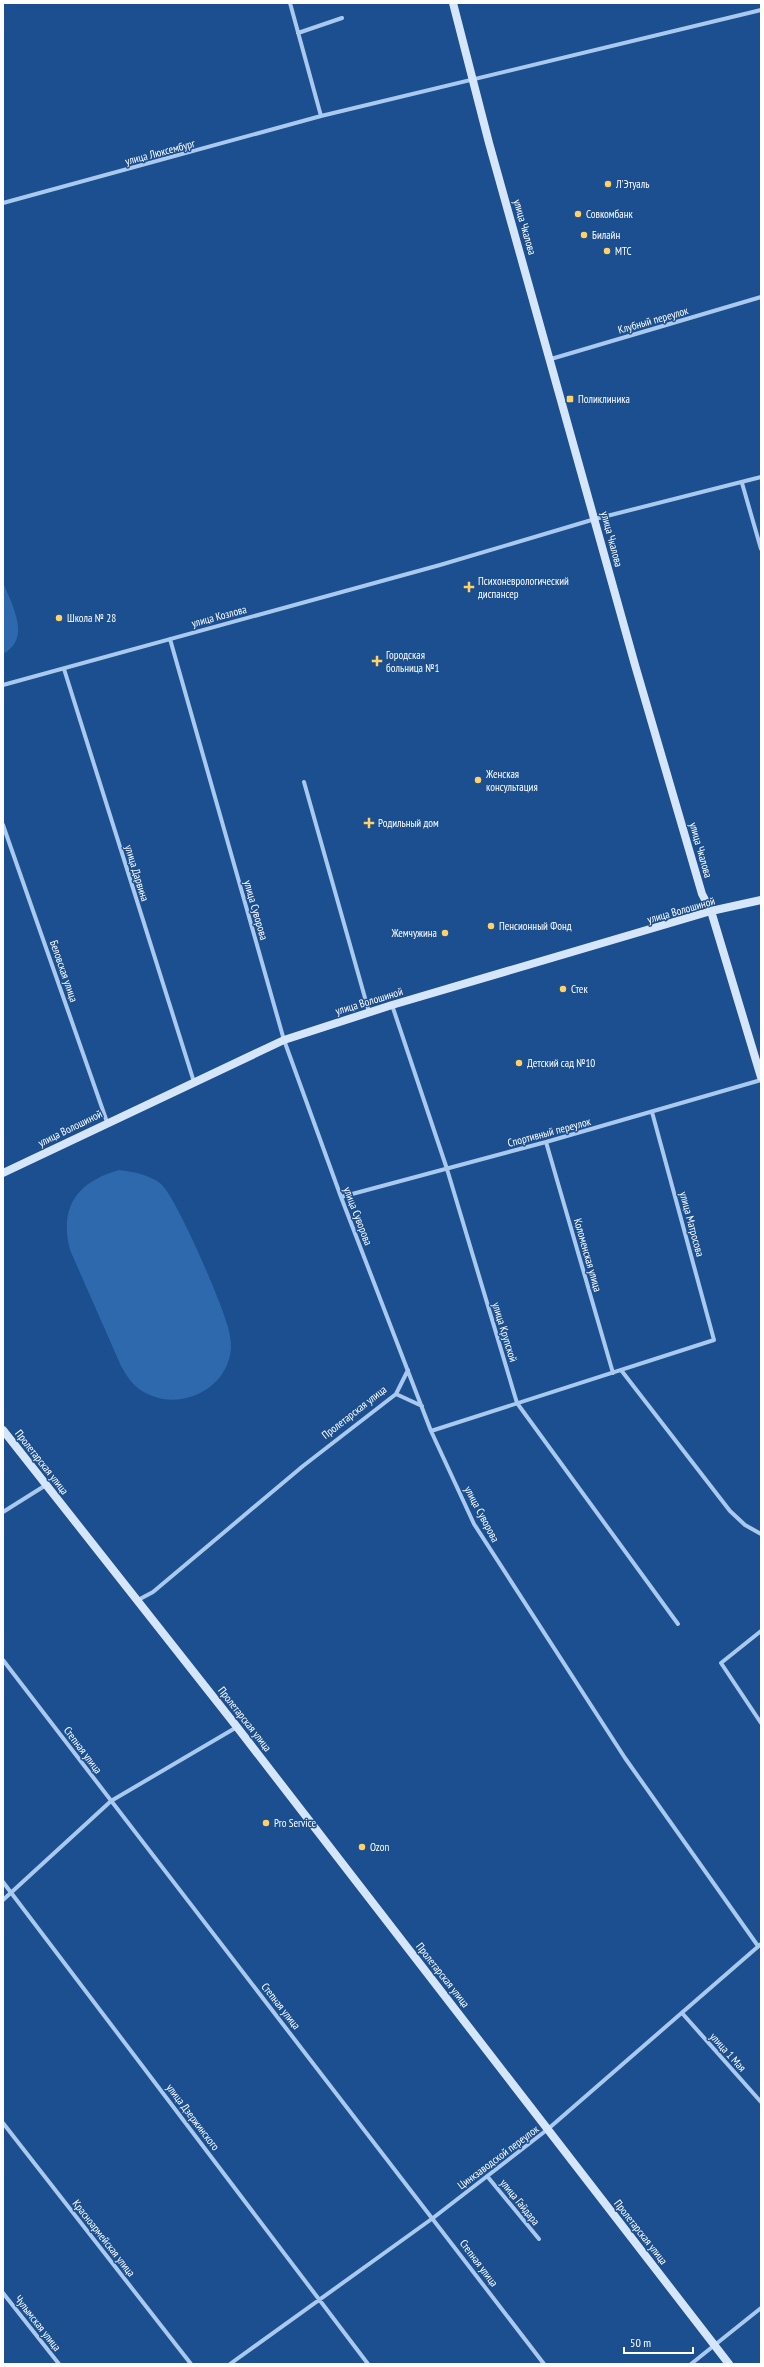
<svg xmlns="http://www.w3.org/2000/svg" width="764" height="2367" font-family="'PT Sans Narrow',sans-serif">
  <rect width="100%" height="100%" fill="#1b4f8f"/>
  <path fill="#2e69ad" d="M3 582C12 606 32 638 3 654Z
    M119 1170C134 1172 148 1174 161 1184 176 1197 219 1297 226 1321 229 1329 231 1339 231 1348 228 1391 177 1413 142 1391 132 1385 127 1376 121 1366L70 1250C59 1207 77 1182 119 1170Z"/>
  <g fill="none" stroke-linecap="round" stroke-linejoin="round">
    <path stroke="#a9c9ee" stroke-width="4" d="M290 3 321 116
      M298 33 342 18
      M3 203 321 116 761 10
      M551 359 761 297
      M742 483 761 549
      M170 639 284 1040 341 1197 431 1431 474 1524 625 1758 758 1946
      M64 669 194 1082
      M3 685 440 565 595 519 761 477
      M304 782 369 1012
      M3 825 107 1122
      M392 1005 447 1169 517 1403 678 1624
      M546 1142 613 1373
      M341 1197 546 1142 761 1080
      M621 1370 730 1511 745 1525 761 1534
      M396 1394 422 1406
      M431 1431 714 1340 652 1112
      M3 1512 46 1485
      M138 1600 153 1592 303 1466 396 1394 408 1370
      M761 1631 721 1663 761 1723
      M3 1660 544 2364
      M3 1882 368 2364
      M3 1900 111 1801 237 1727
      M682 2013 761 2102
      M3 2123 191 2364
      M487 2176 539 2239
      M3 2293 59 2364
      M230 2364 433 2218 548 2129 761 1944
      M691 2364 761 2308"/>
    <path stroke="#d6e6fa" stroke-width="8" d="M453 3 489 143 635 665 702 894 711 911 761 1077
      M3 1173 284 1040 392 1005 711 911 761 900
      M3 1430 237 1727 729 2364"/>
  </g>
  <g fill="#ffd166" stroke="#1b4f8f" stroke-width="1.5">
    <circle cx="608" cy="184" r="4"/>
    <circle cx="578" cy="214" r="4"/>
    <circle cx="584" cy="235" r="4"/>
    <circle cx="607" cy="251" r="4"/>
    <rect x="566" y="395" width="8" height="8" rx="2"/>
    <path d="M467 581h4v4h4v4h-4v4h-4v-4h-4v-4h4z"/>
    <circle cx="59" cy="618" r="4"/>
    <path d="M375 655h4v4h4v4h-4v4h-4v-4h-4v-4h4z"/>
    <circle cx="478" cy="780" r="4"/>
    <path d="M367 817h4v4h4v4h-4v4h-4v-4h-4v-4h4z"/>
    <circle cx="491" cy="926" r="4"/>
    <circle cx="445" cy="933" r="4"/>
    <circle cx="563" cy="989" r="4"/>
    <circle cx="519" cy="1063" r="4"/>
    <circle cx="266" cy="1823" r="4"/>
    <circle cx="362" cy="1847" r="4"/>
  </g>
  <g text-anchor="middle" stroke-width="3" stroke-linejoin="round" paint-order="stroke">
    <g font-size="11" fill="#fff" stroke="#1b4f8f">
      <text transform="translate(160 152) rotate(-15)" y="4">улица Люксембург</text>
      <text transform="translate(525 227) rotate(74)" y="4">улица Чкалова</text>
      <text transform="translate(653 320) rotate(-16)" y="4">Клубный переулок</text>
      <text transform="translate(612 539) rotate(75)" y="4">улица Чкалова</text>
      <text transform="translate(219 616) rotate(-15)" y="4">улица Козлова</text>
      <text transform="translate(701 850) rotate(74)" y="4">улица Чкалова</text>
      <text transform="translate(137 873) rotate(73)" y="4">улица Дарвина</text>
      <text transform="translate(256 910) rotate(74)" y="4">улица Суворова</text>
      <text transform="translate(681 910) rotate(-16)" y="4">улица Волошиной</text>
      <text transform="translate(64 971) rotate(71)" y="4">Беловская улица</text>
      <text transform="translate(369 1001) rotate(-17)" y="4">улица Волошиной</text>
      <text transform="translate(70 1128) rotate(-26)" y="4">улица Волошиной</text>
      <text transform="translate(549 1132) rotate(-15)" y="4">Спортивный переулок</text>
      <text transform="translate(358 1216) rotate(69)" y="4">улица Суворова</text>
      <text transform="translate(692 1224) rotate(75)" y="4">улица Матросова</text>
      <text transform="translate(588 1255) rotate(74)" y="4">Коломенская улица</text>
      <text transform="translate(505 1332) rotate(73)" y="4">улица Крупской</text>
      <text transform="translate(354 1412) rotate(-38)" y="4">Пролетарская улица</text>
      <text transform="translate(42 1462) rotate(52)" y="4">Пролетарская улица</text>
      <text transform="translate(482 1514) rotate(62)" y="4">улица Суворова</text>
      <text transform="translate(245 1719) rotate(52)" y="4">Пролетарская улица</text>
      <text transform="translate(83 1750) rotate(53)" y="4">Степная улица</text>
      <text transform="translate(443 1975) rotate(52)" y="4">Пролетарская улица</text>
      <text transform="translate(281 2006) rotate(52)" y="4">Степная улица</text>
      <text transform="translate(728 2052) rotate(48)" y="4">улица 1 Мая</text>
      <text transform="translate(193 2117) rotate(53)" y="4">улица Дзержинского</text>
      <text transform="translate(498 2157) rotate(-37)" y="4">Цинкзаводской переулок</text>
      <text transform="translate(520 2202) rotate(51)" y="4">улица Гайдара</text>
      <text transform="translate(641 2232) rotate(52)" y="4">Пролетарская улица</text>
      <text transform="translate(104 2238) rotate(52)" y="4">Красноармейская улица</text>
      <text transform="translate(479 2263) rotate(53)" y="4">Степная улица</text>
      <text transform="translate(38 2323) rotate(52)" y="4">Чулымская улица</text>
    </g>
    <g font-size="11" fill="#fff" stroke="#1b4f8f" text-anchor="start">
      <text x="616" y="188">Л'Этуаль</text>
      <text x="586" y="218">Совкомбанк</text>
      <text x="592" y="239">Билайн</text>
      <text x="615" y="255">МТС</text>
      <text x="578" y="403">Поликлиника</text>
      <text x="478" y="585">Психоневрологический<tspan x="478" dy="13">диспансер</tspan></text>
      <text x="67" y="622">Школа № 28</text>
      <text x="386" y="659">Городская<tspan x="386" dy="13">больница №1</tspan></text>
      <text x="486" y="778">Женская<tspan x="486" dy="13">консультация</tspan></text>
      <text x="378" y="827">Родильный дом</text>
      <text x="499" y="930">Пенсионный Фонд</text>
      <text x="437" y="937" text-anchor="end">Жемчужина</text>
      <text x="571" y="993">Стек</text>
      <text x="527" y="1067">Детский сад №10</text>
      <text x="274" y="1827">Pro Service</text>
      <text x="370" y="1851">Ozon</text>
    </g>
  </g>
  <rect width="764" height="2367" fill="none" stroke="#ffffff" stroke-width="8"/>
  <path d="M624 2347v6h69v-6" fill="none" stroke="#ffffff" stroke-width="2"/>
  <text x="630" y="2347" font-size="12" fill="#ffffff" stroke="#1b4f8f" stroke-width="3" paint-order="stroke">50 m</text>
</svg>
